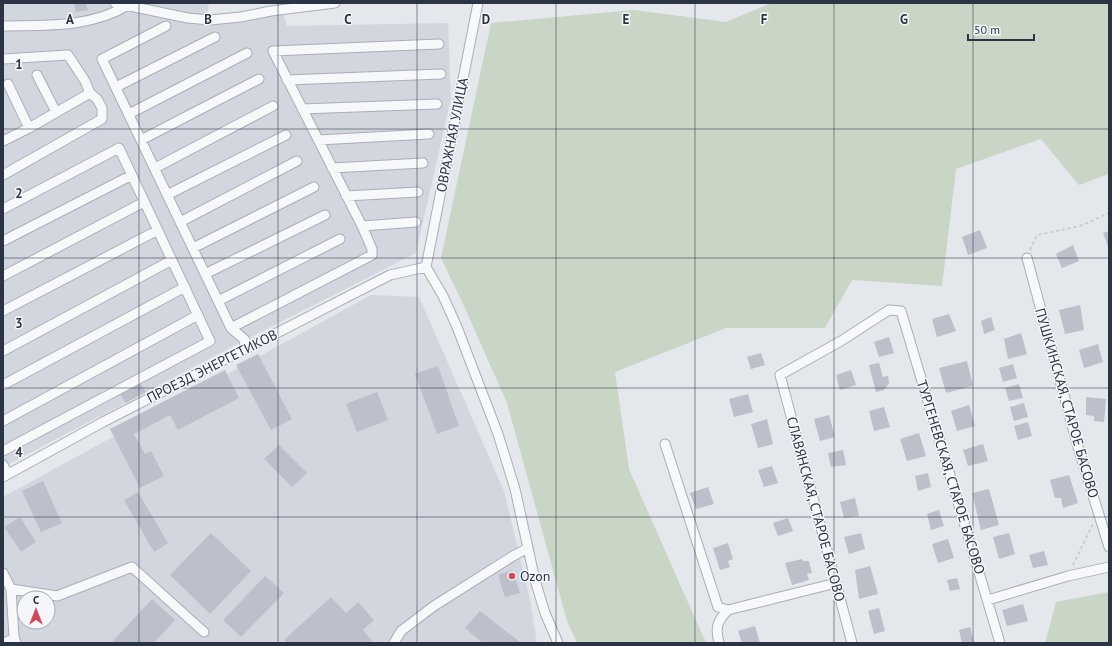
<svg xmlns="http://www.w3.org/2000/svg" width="1112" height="646" font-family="'PT Sans',sans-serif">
  <rect width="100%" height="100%" fill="#e4e7ec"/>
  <path fill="#d2d6de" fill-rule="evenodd" d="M3 3H113L114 9 199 21 283 12 287 26 448 23 451 98 416 253 245 340 3 467Z
    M131 3H209L207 17 182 14Z
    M371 295 419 297 504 491 530 599 537 643H3V497ZM24 598H48V622H24Z"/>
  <path fill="#c9d6c5" d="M772 3H1109V174L1079 185 1041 139 956 169 942 286 852 280 825 328H726L615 372 629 469 706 643H577L567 621 507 403 464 306 441 258 491 23 634 10 726 22Z
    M1109 592V643H1045L1056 602Z"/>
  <path fill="#bbc0ca" d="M86 3 88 10 76 12 74 4Z
    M980 230 987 248 968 255 962 237Z
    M1109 231V246H1108L1103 233Z
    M1073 245 1079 261 1062 268 1056 254Z
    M1080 305 1084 330 1065 334 1059 310Z
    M949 314 956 331 937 337 932 319Z
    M991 317 995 330 984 334 981 321Z
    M1021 333 1027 354 1008 359 1004 339Z
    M889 337 894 353 879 357 874 342Z
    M1098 344 1103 362 1084 368 1079 350Z
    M761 353 765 365 751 369 747 357Z
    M258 354 292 419 271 430 236 365Z
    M967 361 973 386 946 393 939 368Z
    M879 363 883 377 888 376 889 383 884 390 876 392 869 365Z
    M1013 364 1017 378 1003 382 999 368Z
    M438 366 459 426 437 434 415 374Z
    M225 370 239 398 178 430 170 415 134 434 145 454 151 451 164 476 140 488 110 429Z
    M851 370 856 385 840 390 836 375Z
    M141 384 146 392 126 403 120 394Z
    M1019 384 1023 398 1009 401 1005 388Z
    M377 392 388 420 357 432 346 404Z
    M748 394 753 412 734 417 729 399Z
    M1086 397 1106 399 1104 422 1094 421V416L1086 415Z
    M1024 403 1028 417 1014 421 1010 407Z
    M969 405 975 426 957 431 951 411Z
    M884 407 890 427 874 431 869 411Z
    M829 415 835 437 820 441 814 419Z
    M767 419 773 444 758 448 751 424Z
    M1028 422 1032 436 1018 440 1014 426Z
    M919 433 926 456 907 461 900 439Z
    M983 444 988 461 968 466 963 450Z
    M279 445 307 473 292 487 264 459Z
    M843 450 846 465 831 467 828 453Z
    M772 466 778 483 764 487 758 470Z
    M928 473 931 487 918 491 915 476Z
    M1069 475 1078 503 1063 508 1061 498H1055L1050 480Z
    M43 481 62 523 41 532 22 491Z
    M708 487 714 504 696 509 690 493Z
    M989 489 999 525 981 530 972 493Z
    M138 492 168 543 154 552 124 500Z
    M855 498 859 516 844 518 840 502Z
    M939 510 944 526 931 530 927 514Z
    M20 517 36 542 21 552 4 527Z
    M788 518 793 531 778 536 773 523Z
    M211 533 251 571 210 614 170 575Z
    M861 533 865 549 849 554 844 537Z
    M1009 533 1015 554 999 559 993 537Z
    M948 539 954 558 938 563 932 544Z
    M728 543 733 559 728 561 730 567 720 570 713 548Z
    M1044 551 1048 565 1033 568 1029 555Z
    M802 559 803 561H809L812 573 807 574 809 580 792 585 785 563Z
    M870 566 878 594 859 599 855 570Z
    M512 570 520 593 505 597 498 575Z
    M265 576 284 593 241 637 223 620Z
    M957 578 960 589 950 591 947 580Z
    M331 597 346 613 358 602 374 620 363 630 374 643H287L284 640Z
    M152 599 175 620 154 643H111Z
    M1023 604 1028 621 1007 626 1002 610Z
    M879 608 885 631 874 634 868 611Z
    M480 611 521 643H483L465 628Z
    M755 626 760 643H742L738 631Z
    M970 627 974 642 962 643 959 630Z"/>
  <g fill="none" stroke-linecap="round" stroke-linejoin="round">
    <g stroke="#a9aeb7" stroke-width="11">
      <path id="minor" d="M115 3 188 18 210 20 241 17 271 11 335 3
        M3 26C44 25 91 28 128 5
        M166 26 102 59 231 328 245 340 244 349
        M3 59 68 55 85 81 90 93 97 99 102 108V119L3 175
        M37 75 56 112
        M287 80 441 74
        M8 84 29 128
        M116 87 215 37
        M302 109 437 104
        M129 114 247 53
        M141 140 259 79
        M318 140 429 134
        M3 141 29 128 90 93
        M155 168 273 106
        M332 168 423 163
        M167 195 286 135
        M346 196 418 192
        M3 209 119 148 210 341 3 451
        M180 222 297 161
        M362 226 416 222
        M3 241 132 175
        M193 248 314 187
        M1027 258 1078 447 1109 547
        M426 267 443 296 457 327 498 434 515 489 535 580 545 613 558 643
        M426 267 478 3
        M205 274 325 215
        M3 276 144 202
        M218 301 340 239
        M3 311 158 230
        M231 328 372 255V249L362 226 273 51 439 44
        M3 351 172 260
        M3 385 185 287
        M3 421 198 315
        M665 444 718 607 728 610
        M3 465 8 474
        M3 477 103 422 390 275 426 267
        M3 573 11 589 14 636 16 643
        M11 589 57 596 132 567 204 632
        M988 600 1068 576 1109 567
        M3 643 14 639
        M394 643 401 631 434 606 513 556 528 548
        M719 643C715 628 717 621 728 610L836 583
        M852 643 780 375 841 341 889 310 901 311 1000 643"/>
    </g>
    <path stroke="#c2c5cb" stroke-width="1.5" stroke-dasharray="3 3" stroke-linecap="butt" d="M1030 250 1037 235 1080 226 1109 213
      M1073 565 1093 524"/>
    <use href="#minor" stroke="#f7f8fa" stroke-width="9"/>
  </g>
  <path fill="none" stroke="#2b3445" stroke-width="1" stroke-opacity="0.55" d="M139 3V643M278 3V643M417 3V643M556 3V643M695 3V643M834 3V643M973 3V643M3 129H1109M3 258H1109M3 388H1109M3 517H1109"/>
  <circle fill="#d1495b" stroke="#f4f6f9" stroke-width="1.5" cx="512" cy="576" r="4"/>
  <g text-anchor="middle" stroke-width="3" stroke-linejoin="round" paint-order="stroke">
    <g font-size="14" fill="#2b3445" stroke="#f4f6f9">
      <text transform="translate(452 135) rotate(-79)" y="5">ОВРАЖНАЯ УЛИЦА</text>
      <text transform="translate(212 366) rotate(-27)" y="5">ПРОЕЗД ЭНЕРГЕТИКОВ</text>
      <text transform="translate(1067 403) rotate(74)" y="5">ПУШКИНСКАЯ, СТАРОЕ БАСОВО</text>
      <text transform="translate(951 477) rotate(73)" y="5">ТУРГЕНЕВСКАЯ, СТАРОЕ БАСОВО</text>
      <text transform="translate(816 509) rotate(75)" y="5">СЛАВЯНСКАЯ, СТАРОЕ БАСОВО</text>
    </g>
    <g font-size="14" fill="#2b3445" stroke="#f4f6f9" text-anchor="start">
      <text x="520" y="581">Ozon</text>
    </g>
  </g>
  <g font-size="13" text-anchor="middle" font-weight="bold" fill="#2b3445" stroke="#f4f6f9" stroke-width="3" stroke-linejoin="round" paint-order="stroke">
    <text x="70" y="24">A</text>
    <text x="208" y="24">B</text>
    <text x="348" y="24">C</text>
    <text x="486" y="24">D</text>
    <text x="626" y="24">E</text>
    <text x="764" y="24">F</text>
    <text x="904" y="24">G</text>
    <text x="19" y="69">1</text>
    <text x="19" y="198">2</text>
    <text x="19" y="328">3</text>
    <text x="19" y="457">4</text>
  </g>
  <rect width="1112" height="646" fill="none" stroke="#2b3445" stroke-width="8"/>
  <g transform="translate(36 610)"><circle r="19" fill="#f4f6f9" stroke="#a4a8b1"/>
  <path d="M0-3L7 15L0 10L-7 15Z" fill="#d1495b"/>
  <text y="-6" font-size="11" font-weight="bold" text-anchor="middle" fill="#2b3445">С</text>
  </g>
  <path d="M968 34v6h66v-6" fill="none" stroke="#2b3445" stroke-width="2"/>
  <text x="974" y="34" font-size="12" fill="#2b3445" stroke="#f4f6f9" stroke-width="3" paint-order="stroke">50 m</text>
</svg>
